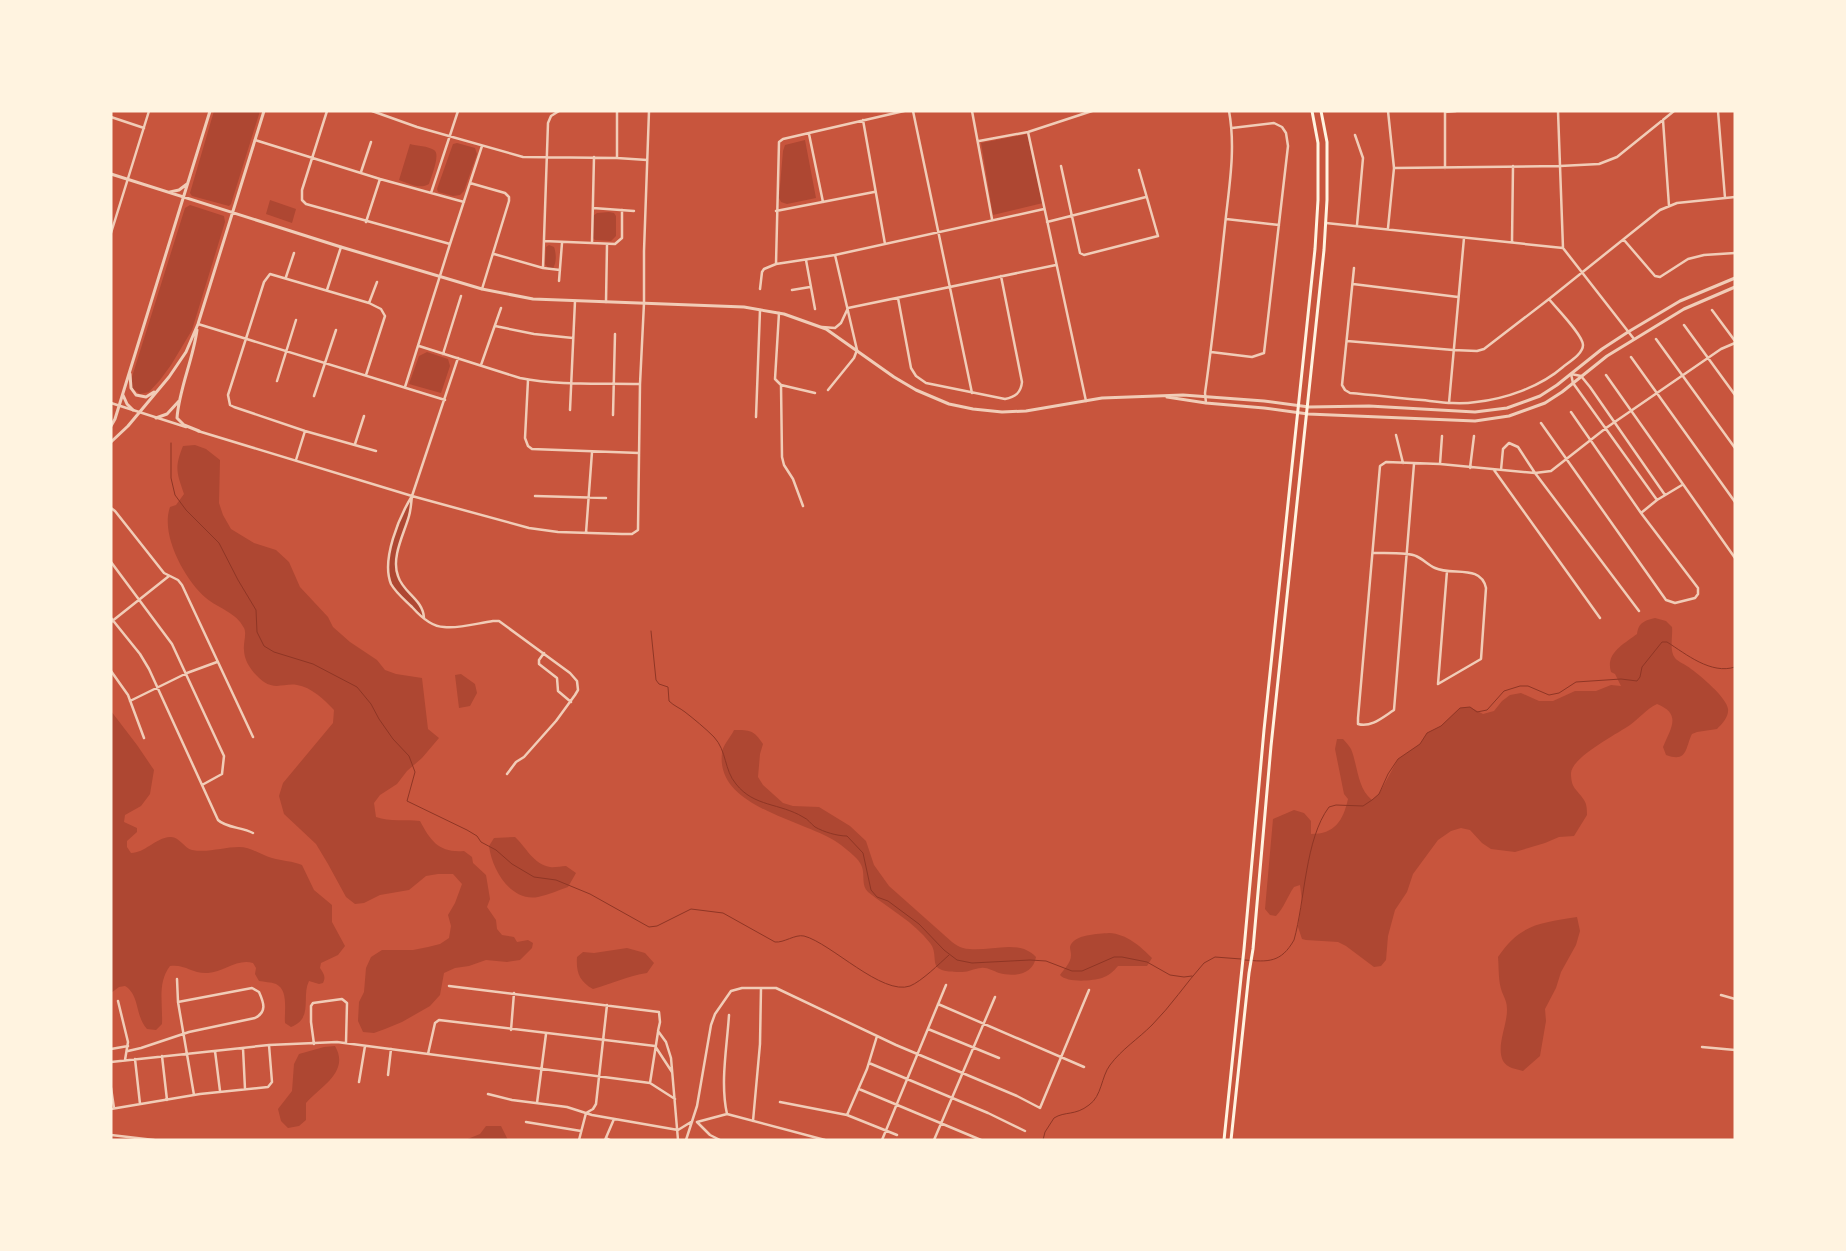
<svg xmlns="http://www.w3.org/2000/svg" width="1846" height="1251" font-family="'Crimson Pro',serif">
  <rect width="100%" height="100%" fill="#c8553d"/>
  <path fill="#ae4732" d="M214 111H260L231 204 229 206 192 196 190 193Z
    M1027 134 1043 203 993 215 981 143Z
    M805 140 816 198 787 204 781 202 779 198 783 151 785 145Z
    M457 143 475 148 477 154 464 191 460 195 453 196 438 192 437 189 453 144Z
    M410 144C417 146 428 146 434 150 441 154 431 177 429 184 420 190 408 183 399 180Z
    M270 200 296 209 292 223 266 214Z
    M190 205 224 216 225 222 192 330 171 365 160 380 149 392 140 394 132 388 131 380 185 208Z
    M609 212 614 213 616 216V236L611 241 595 240 593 238V216L597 213Z
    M549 245 554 247C556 252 557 263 553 268H548L545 264 546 247Z
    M427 352 448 359 450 366 441 393 409 384 419 356Z
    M195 445 206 449 220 460 219 503 223 515 231 529 254 543 276 550 289 562 300 587 328 617 333 627 350 642 377 660 385 670 396 674 422 678 428 729 439 738 422 758 407 771 397 784 380 795 374 803 376 817C390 822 405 819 420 821 431 842 440 853 464 851L472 857 473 863 486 875 490 899 487 907 496 920 497 929 502 935 514 937 517 942 528 940 533 943 532 948 520 960 507 962 486 960 469 966 455 968 444 973 440 995 430 1006 402 1022 385 1029 374 1033 363 1032 358 1021 359 1002 364 992 366 968 371 957 382 950H413L428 947 440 944 449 938 451 926 448 915 455 903 462 884 453 874H438L426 876 409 890 380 895 364 903 355 904 346 897 328 864 316 844 284 814 279 796 283 783 333 723 334 710C325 700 311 687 297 685 285 683 276 690 264 682 254 675 244 662 244 650 243 643 247 634 244 628 236 612 219 609 206 598 185 580 160 535 170 507L176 505 184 494C177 473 174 468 183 446Z
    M412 496C409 523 391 555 400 580 403 588 412 593 417 600 421 605 422 612 424 618 417 611 395 593 392 585 382 560 398 518 412 496Z
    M1655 618 1666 621 1672 627C1673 636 1669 651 1675 658 1678 662 1687 665 1691 669 1700 675 1727 698 1728 709 1729 717 1722 724 1717 729L1697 732 1692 734C1685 748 1688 763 1666 755L1663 747C1671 728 1682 714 1657 704 1645 710 1640 718 1630 725 1617 734 1572 757 1571 773 1571 789 1577 789 1584 800 1587 804 1587 811 1587 815L1574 836 1559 837 1545 843 1515 852 1491 849 1482 843 1470 830 1461 828 1451 831 1438 840 1413 874 1407 892 1395 910 1388 936 1386 960 1381 966 1374 967 1346 946 1338 942 1306 940 1302 939 1298 927 1302 901 1300 885 1294 887C1287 897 1284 908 1276 916L1270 915 1265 909 1273 819 1294 810 1304 813 1311 821V834C1335 834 1343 821 1348 799L1344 794 1335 749 1337 739H1343C1346 742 1349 746 1351 749 1358 766 1357 788 1372 800L1379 794 1398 759 1420 744 1427 733 1441 726 1460 708 1470 707 1483 714 1494 711 1502 701 1510 695 1521 693 1539 701H1553L1575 691H1596L1611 685 1621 686 1615 674 1611 672C1605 653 1624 644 1637 634 1639 622 1644 621 1655 618Z
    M461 674 475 684 477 693 470 706 459 708 455 675Z
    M111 711 137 745 154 770 150 794 141 806 125 815 124 822 137 828V832L127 841V847L131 853C145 853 155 838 170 837 179 836 184 848 192 850 208 853 224 847 239 847 251 847 261 855 272 858 282 861 293 861 302 865L314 890 332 905V922L345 946 338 955 321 963 320 968C324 974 326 977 323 983L319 984 309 981C301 997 314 1018 291 1027L285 1023C284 1012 289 990 276 984 271 982 264 982 259 981L255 974 256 968 253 963C238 958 223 972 208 973 192 974 186 964 170 966 157 983 163 1004 162 1024L156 1030 147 1029C135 1016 140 995 125 986L119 987 111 993Z
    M734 730C750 730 754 730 763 744L760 754 758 777 763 785 783 803 793 806 819 807 850 826 866 841 874 865 889 886 952 942C955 944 959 947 963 948 987 954 1017 937 1036 957 1033 975 1014 977 999 973 993 971 987 967 981 968 975 968 969 972 962 972 957 972 944 972 940 969 931 965 938 953 930 943 914 922 888 908 868 892 861 885 865 876 862 867 859 858 848 851 841 845 808 820 715 809 722 753 722 746 731 737 734 730Z
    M515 837C526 847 533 864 550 867 554 868 561 866 566 866L576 873 568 887C559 890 548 895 538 897 511 902 492 870 489 846L494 838Z
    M1577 917 1580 931 1576 945 1561 972 1556 988 1545 1009 1546 1021 1540 1056 1523 1071C1516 1069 1507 1068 1503 1061 1496 1046 1507 1026 1507 1010 1507 1002 1505 999 1502 992 1498 981 1499 968 1498 957 1520 924 1540 923 1577 917Z
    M1109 933C1127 934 1140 946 1152 958L1147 966H1118C1114 971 1108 976 1102 978 1092 981 1067 983 1060 975 1064 969 1071 963 1071 955 1071 952 1070 950 1070 947 1073 934 1099 934 1109 933Z
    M627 948 645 953 654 963 647 973C628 976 611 984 593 989 579 981 576 972 577 957L583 952 594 953Z
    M335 1046C350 1072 321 1086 306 1103V1120L299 1126 288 1128 281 1121 278 1109 292 1091 294 1064 299 1054 324 1047Z
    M486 1126H501L508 1140H465L480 1134Z"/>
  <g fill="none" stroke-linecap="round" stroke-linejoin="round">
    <path stroke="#8f3625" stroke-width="1" d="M171 443V478L175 495 186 510 219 543 238 580 256 610 257 632 264 646 274 652 313 664 357 687 371 704 379 719 393 739 409 756 415 772 407 801 467 830 477 836 481 842 496 850 512 864 534 877 556 880 590 894 649 927 657 926 691 909 723 913 775 942C784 943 795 934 804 936 831 943 882 996 910 986 922 981 939 964 949 955
      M651 631 656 680 659 684 668 687 669 701C674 706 680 708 685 712 694 719 705 728 714 737 727 751 724 770 736 784 754 807 780 803 803 817 808 819 811 824 815 827 824 832 837 836 847 836L863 853 871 890 877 897 888 901 919 924 944 950 957 960 972 963 1030 960 1046 961 1072 971H1082L1114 957H1122L1147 962 1170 975 1184 977 1192 976
      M1245 960C1268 962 1281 963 1294 940 1305 901 1305 839 1329 807L1336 805 1363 806 1372 800 1379 794 1388 774 1398 759 1420 744 1427 733 1441 726 1460 708 1470 707 1477 712 1487 710 1504 691 1520 686H1528L1549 695 1559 693 1576 682 1621 679 1637 681 1640 677 1642 667 1662 642H1667C1686 654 1711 675 1735 667
      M1043 1140 1045 1132 1054 1118C1065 1111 1075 1116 1089 1105 1102 1096 1101 1077 1110 1065 1122 1049 1138 1039 1152 1025 1171 1006 1186 983 1204 963L1215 957 1241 959"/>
    <path stroke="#f1ccb7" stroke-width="2.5" d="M327 111 302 190V200L306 204 450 244
      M372 111 417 127 523 157 617 158 647 160
      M617 111V157
      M913 111 972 393
      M972 111 992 219
      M1558 111 1563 248 1634 339
      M1718 111 1725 198
      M1445 112 1456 111
      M111 117 144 128
      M863 120 885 244
      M1663 120 1669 206
      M1028 132 1086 401
      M809 134 823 202
      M1355 135 1363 158 1357 225
      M255 140 380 179 464 202
      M979 141 1028 132 1092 111
      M1061 166 1080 253 1084 255 1158 236 1139 170
      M1394 168 1560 166 1599 164 1617 157 1674 111
      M1445 168V111
      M361 172 371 142
      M470 183 505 193 509 197V201L482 289
      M431 193 458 111
      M593 208 634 211
      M776 211 874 192
      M1226 219 1279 225
      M366 222 380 179
      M1047 222 1146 197
      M1326 223 1563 248
      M1388 228 1394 168 1388 111
      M111 233 149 111
      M1624 240 1655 276 1660 277 1688 259 1704 255 1735 253
      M544 241 615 244 622 238V210
      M1512 242 1513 166
      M592 243 594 157
      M494 254 543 268 560 270
      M806 260 815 309
      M776 264 779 142 783 139 904 111
      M543 268 548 123 551 116 559 111
      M1354 268 1342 385 1345 390 1350 393C1374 395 1398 398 1422 400 1440 402 1458 405 1476 402 1505 399 1540 387 1563 367 1569 362 1583 354 1583 345 1583 335 1556 308 1549 299
      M286 277 294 253
      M559 281 562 243
      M1353 284 1458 297
      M760 289 762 272 764 269 776 264 835 255 1044 209
      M327 290 341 247
      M792 290 810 287
      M898 298 911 368 916 376 926 383 1005 399C1015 397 1021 393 1022 382L1001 276
      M606 302 607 245
      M369 303 377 282
      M848 308 1056 265
      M1712 310 1735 341
      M779 313 775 379 781 385 815 393
      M198 324 445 400
      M1684 325 1735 395
      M495 326 534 334 573 338
      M822 327 835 328 841 323 848 308
      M1656 339 1735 448
      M1347 341 1453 350 1477 351 1484 349 1549 299 1660 210 1677 203 1735 197
      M419 346 520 378C560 386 599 383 639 384
      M1211 352 1252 357 1264 353 1288 146 1286 133 1282 127 1274 123 1232 128
      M443 354 461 296
      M1631 357 1735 502
      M481 365 501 308
      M366 375 385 316 381 309 369 303 270 274 264 282 228 395 230 405 234 407 305 431 376 451
      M1606 375 1735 558
      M528 380 525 438 528 446 532 449 639 453
      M277 381 296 320
      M781 385 782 457 784 465 793 479 803 506
      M405 387 450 244 482 146
      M828 390 854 358 857 350 835 255
      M314 396 336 330
      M111 403 186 427
      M1206 403 1205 393C1213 337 1219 281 1225 225 1229 187 1236 149 1229 111
      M1449 403 1464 238
      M570 410 575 301
      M613 415 615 334
      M756 417 760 310
      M1541 423 1666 600 1675 603 1695 598 1698 594V588L1641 513 1571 412
      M198 431 412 496 529 528 558 532 622 534H632L638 530 640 384 644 303V251L649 111
      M1396 435 1403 463
      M355 444 364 416
      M296 460 305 431
      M1414 464 1394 710C1383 717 1371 728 1358 724V718L1380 466 1386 462 1440 464 1535 473 1551 471 1606 428 1721 349 1735 343
      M1440 464 1442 436
      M1470 468 1474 436
      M1494 470 1600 618
      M1501 470 1503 449 1509 443 1518 447 1535 473 1639 611
      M412 496C399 517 381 560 391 584 396 593 405 600 412 607 420 616 431 627 444 627 459 629 478 623 493 621H499L570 673 577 681 578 690 575 695 556 721 524 757 516 762 507 774
      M535 496 606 498
      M1657 500 1573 383 1571 374 1581 376 1590 387 1665 495
      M111 508 115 511 164 573 178 580 182 585 253 737
      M1641 513 1657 500 1682 485
      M586 533 592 452
      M1373 553C1382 553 1409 552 1416 556 1423 559 1428 565 1435 568 1452 576 1481 564 1486 588L1481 659 1438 684
      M111 562 172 644 224 756 222 774 202 785
      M111 618 140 654 149 669 218 820C226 828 242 827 253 833
      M424 618C423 599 403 593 398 576 391 557 404 534 409 516 411 509 411 503 412 496L458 358
      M111 622 169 576
      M544 653 539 660V664L557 678 558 691 571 702
      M111 671 128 695 144 738
      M1438 684 1447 571
      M130 701 187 673 217 662
      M177 979 178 1002 194 1095
      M449 986 659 1012 660 1022 658 1031 666 1042 671 1058 678 1140
      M1721 995 1735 999
      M118 1001 128 1042 125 1060
      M938 1004 1084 1067
      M928 1029 999 1058
      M511 1030 514 993
      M314 1044 311 1022V1006L313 1003 342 999 347 1003 346 1043
      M1702 1047 1735 1050
      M243 1048 245 1089
      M111 1049 128 1046
      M128 1051 141 1048 189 1032 255 1018C267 1012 264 1003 259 992L252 988 178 1002
      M215 1051 220 1091
      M428 1054 435 1023 439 1020 655 1046 672 1072
      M162 1056 167 1100
      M135 1059 140 1104
      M111 1062 269 1045 337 1042 650 1083 675 1099
      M869 1063 988 1113 1025 1131
      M388 1075 391 1049
      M359 1082 365 1046
      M650 1083 658 1032
      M111 1088 114 1108
      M859 1089 981 1140
      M488 1094 512 1100 567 1107 592 1115 678 1130
      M780 1102 847 1115 897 1135
      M537 1103 546 1034
      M111 1109 200 1094 268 1087 272 1082 269 1045
      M586 1113 593 1109 596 1104 607 1005
      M727 1114 825 1140
      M847 1115 867 1069 877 1036
      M753 1121 760 1044 761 988
      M526 1122 581 1131
      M697 1122 727 1114C720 1083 727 1047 729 1015
      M697 1122 710 1135 720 1140
      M678 1130 691 1122
      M111 1135 154 1140
      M606 1138 610 1140
      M579 1140 586 1113
      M605 1140 614 1119
      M686 1140 697 1106 711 1025 715 1014 731 991 742 988H776L896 1045 1017 1096 1040 1108 1089 990
      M882 1140 946 985
      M934 1140 995 997"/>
    <path stroke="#f1ccb7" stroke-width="3" d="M111 174 341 247 482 289 533 299 744 307 784 314 826 329 894 377 916 390 949 404 973 409 1002 412 1026 411 1102 398 1183 395 1264 401 1309 407 1369 406 1475 412 1507 408 1540 396 1557 385 1602 349 1628 332 1680 301 1735 278
      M170 192 179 190 187 184
      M197 330C193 360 179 389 177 418L184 425 199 431
      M130 374 131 388 136 395 146 397 154 392
      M123 395 127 404 133 410
      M1167 397 1206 403 1264 408 1308 414 1475 421 1509 416 1545 403 1562 392 1607 356 1684 309 1735 287
      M156 418 167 414 179 401
      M111 426 115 419 210 111
      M111 442 128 426 169 377 186 352 198 324 264 111"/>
    <path stroke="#fff3e0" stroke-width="3" d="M1224 1140 1244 949 1264 730 1315 249 1318 200V143L1312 111
      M1231 1140 1249 973 1253 949 1271 746 1324 250 1327 200V142L1321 111"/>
  </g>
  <rect width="1846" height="1251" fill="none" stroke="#fff3e0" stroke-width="225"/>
</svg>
